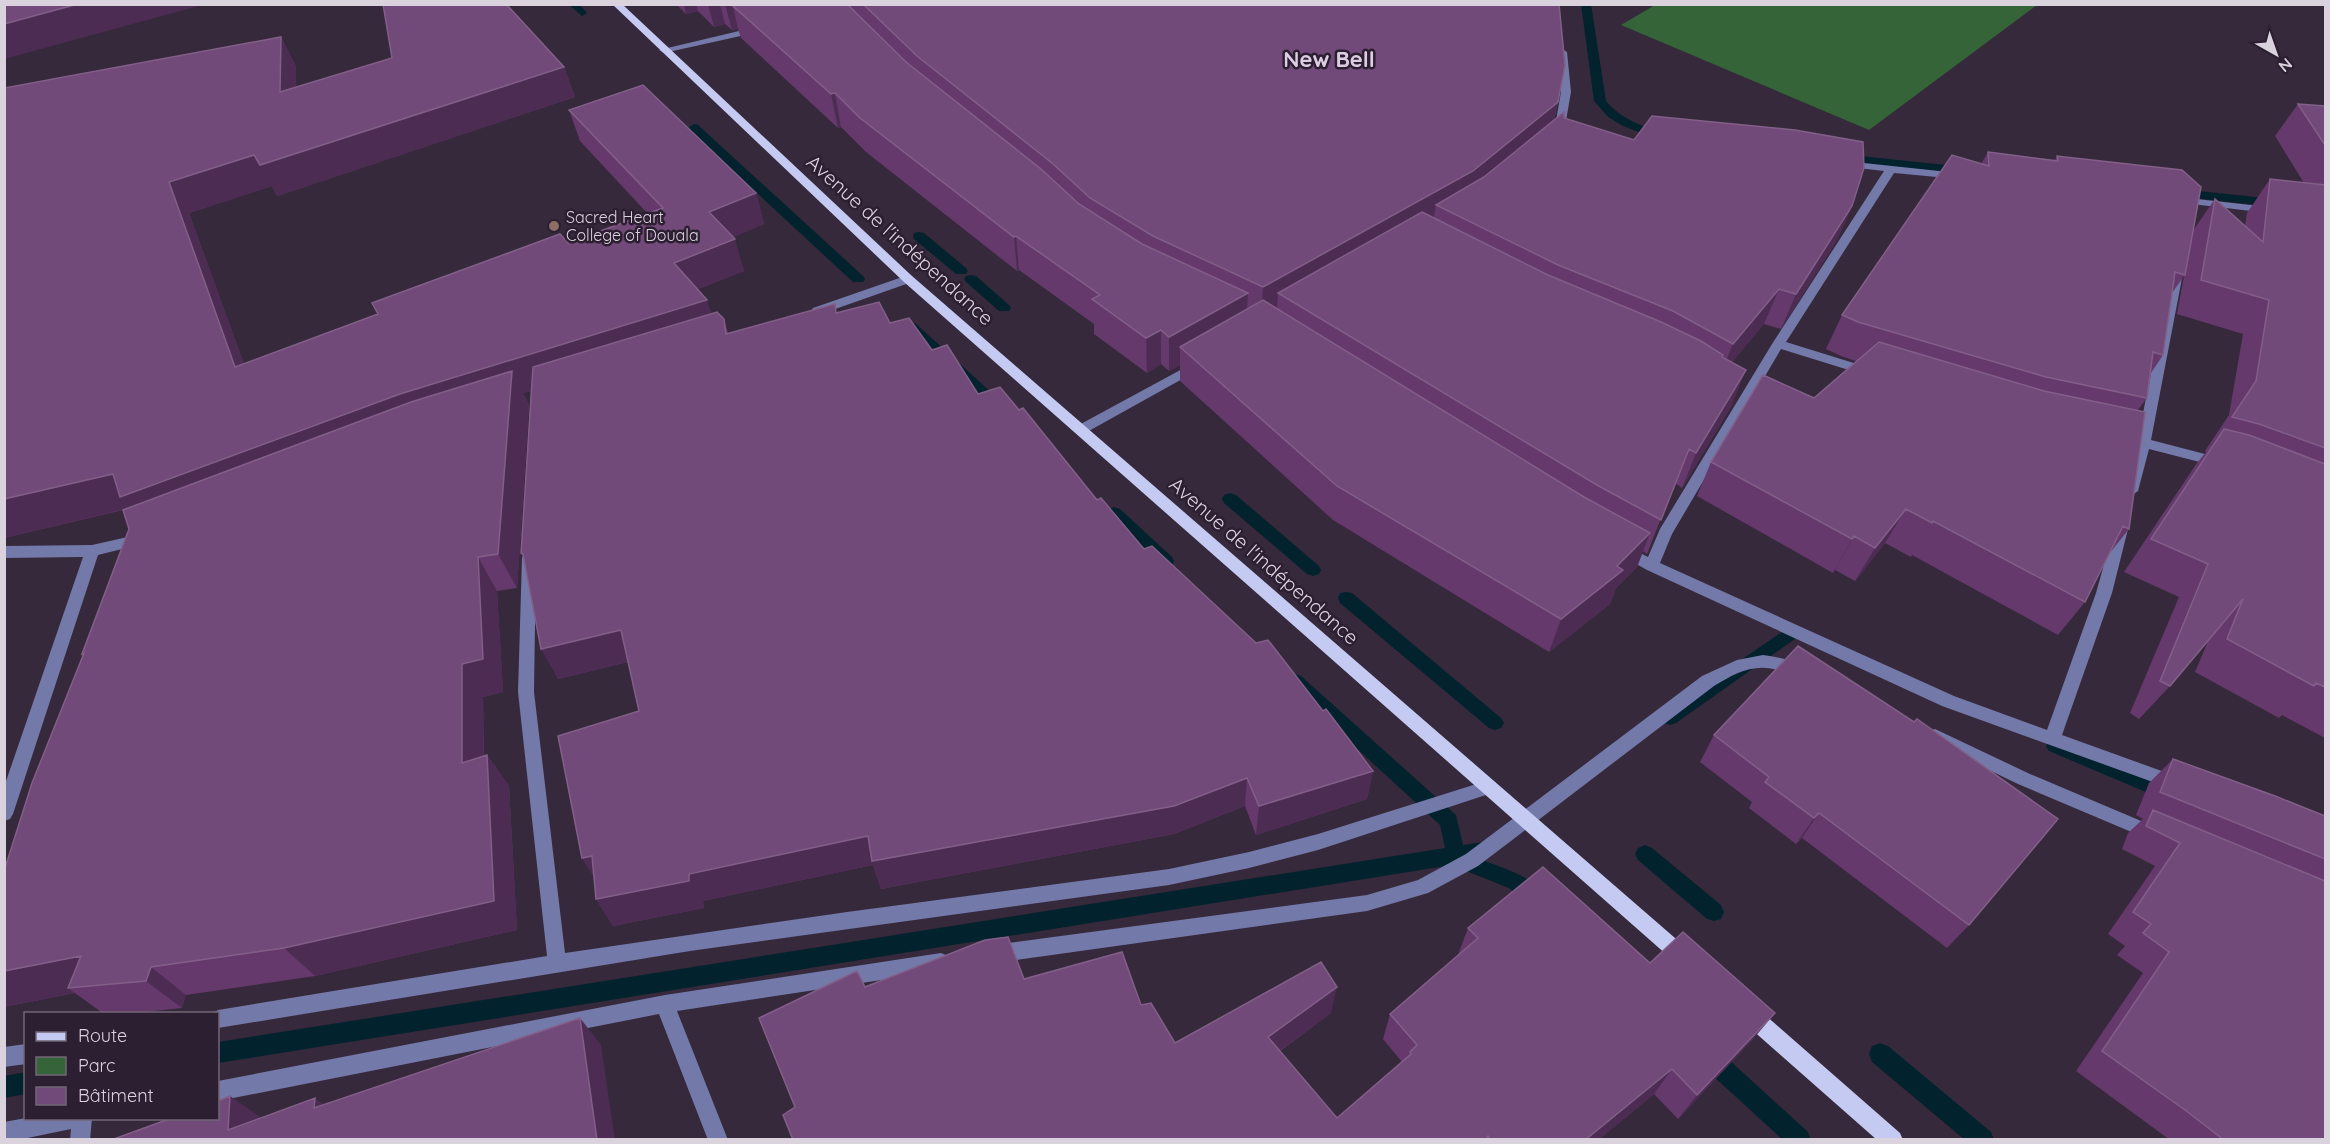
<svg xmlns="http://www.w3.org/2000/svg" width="2330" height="1144" font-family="Quicksand,sans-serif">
  <rect width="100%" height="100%" fill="#36293b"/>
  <path fill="#346438" d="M1655 5V4L2037 5 1869 130 1621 25Z"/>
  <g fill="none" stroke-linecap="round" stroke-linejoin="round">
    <path fill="#02232d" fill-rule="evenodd" d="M568 4H579L587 13 582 16Z
      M1581 4H1591L1606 101C1621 119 1643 127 1665 133V139H1657L1623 126 1608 117 1594 101Z
      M694 124 698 125 863 276 865 279 863 282H853L690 131 688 128Z
      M1841 154 1965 167 1971 171 1965 175 1837 161 1835 158Z
      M2179 189 2275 199 2281 203 2275 207 2175 196 2173 193Z
      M919 232 924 233 966 268 968 271 966 274H956L914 239 913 236 914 233Z
      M971 275 976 276 1009 305 1011 308 1009 311H999L966 282 964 279 966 276Z
      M910 322 915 323 1004 404 1006 408 1004 412H994L905 329 903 326Z
      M1230 493 1236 495 1319 566 1321 570 1319 574 1313 576 1307 574 1224 503 1222 499 1224 495Z
      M1114 507 1120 509 1172 557 1174 561 1172 565H1160L1108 517 1106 513 1108 509Z
      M1346 592 1352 593 1501 718 1504 723 1501 728 1495 730 1489 728 1340 603 1338 598 1340 593Z
      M1789 627 1795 629 1798 634 1795 639 1676 723 1670 725 1664 723 1661 718 1664 713Z
      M1295 674 1301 676 1456 815 1463 845 1483 842 1490 845 1493 851 1490 857 1482 860C1505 869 1535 876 1546 900L1543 906 1536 909 1529 906 1509 888 1461 869 1458 864 218 1063V1042L1445 848 1440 825 1289 686 1286 681 1289 676Z
      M2055 738 2174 787 2176 793 2174 799 2167 801 2049 751 2046 746 2049 741Z
      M1645 845 1652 848 1721 905 1724 912 1721 919 1714 921 1707 919 1638 860 1635 854 1638 848Z
      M1880 1043 1888 1046 1991 1132 1994 1140H1965L1872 1062 1869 1054 1872 1046Z
      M1708 1045 1716 1048 1808 1132 1811 1140H1783L1700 1064 1697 1056 1700 1048Z
      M26 1072V1094L4 1098V1076Z"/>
    <path fill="#7379a9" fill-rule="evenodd" d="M760 26 765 29 763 31 664 53 659 50Z
      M1562 49 1567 52 1571 92 1564 132 1559 135 1554 132 1561 92 1557 52Z
      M1845 161 1958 173 1964 176 1958 179 1894 173 1786 342 1873 369 1875 372 1868 376 1781 349 1672 534 1660 563 1954 696 2047 730 2096 593 2115 525 2117 521H2127L2129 525 2112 593 2062 735 2181 778 2184 783 2181 788 2175 790 1942 706 1647 570 1617 553 1615 549 1617 545 1622 544 1648 557 1660 529 1772 344 1884 171 1841 166 1839 164Z
      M2179 197 2268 207 2274 210 2268 213 2175 202V198Z
      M2177 269 2183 273 2151 440 2224 459 2226 462 2219 467 2149 449 2138 491 2131 496 2124 491 2136 447 2118 444 2116 441 2123 436 2138 438 2171 273Z
      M908 275 912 276V282L821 314 817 315 811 311 813 308Z
      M1197 361 1202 362 1204 365 1202 368 1087 432 1082 434 1075 429 1077 426Z
      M141 534 146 535 148 539 146 543 98 555 13 814 10 819 4 821V787L83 557 4 558V546L92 545Z
      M529 552 534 554 536 558 534 692 565 953 847 912 1169 869 1249 852 1318 834 1489 780 1495 782 1498 787 1495 792 1489 794 1318 850 1249 868 1169 885 690 951 218 1028V1014H211L218 1010 547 956 518 692 522 558 524 554Z
      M1763 655C1776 657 1800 660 1807 672L1805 677C1795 680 1787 673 1777 670 1753 663 1734 674 1714 686L1478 866 1428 893 1367 911 994 963 987 960 985 954 987 948 994 945 1367 895 1418 880 1466 854 1702 676 1737 660Z
      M1935 729 2030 774 2160 829 2163 834 2160 839 2154 842 2148 839 2018 784 1929 741 1927 736 1929 731Z
      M941 953 948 956 950 962 948 968 941 971 677 1011 728 1140H708L659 1014 218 1101V1081L665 995Z
      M26 1044V1064L4 1067V1047Z
      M26 1118H92L90 1140H70L71 1129 18 1140H4V1122Z"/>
    <path fill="#c4caf2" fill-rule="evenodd" d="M612 4H622L912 276 1690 951 1692 957 1690 963 1683 966 1676 963 904 282Z
      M1749 1005 1756 1007 1900 1133 1903 1140H1877L1742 1021 1739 1014 1742 1007Z"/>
  </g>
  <path fill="#66396c" d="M676 4H1559L1558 102 1554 120 1564 118 1852 206 1837 240 1781 329 1764 324 1732 362V405L1682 488 1675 483 1647 554 1643 551 1637 567 1616 588 1610 604 1549 652 1333 520 1180 381V365L1169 371 1161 364 1147 373 1094 334V324L1019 270 1017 271 866 152 841 127 838 128 741 38 738 29 732 30 725 24 714 27 698 11 686 14Z
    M281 37 296 67V87L564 67 575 97 277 196 272 186 189 213 244 364 648 214 580 141 569 110 756 193 764 224 733 237 744 271 698 289 712 314 724 319 728 333 837 313 890 323 932 350 978 394 1097 500 1144 549 1323 711 1373 771 1367 799 1256 835 1245 806 1174 834 881 889 873 865 703 901 704 908 613 926 596 899 594 876 582 858 639 711 628 662 558 679 524 559 521 553 531 391 523 393 529 405 517 588 497 591 503 692 483 697 484 756 487 755 509 786 517 930 315 976 186 995 182 1008 126 1014H104L75 993 4 1007V871L84 655 82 654 129 529 123 510 4 538Z
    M2298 104 2325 106V738L2282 715 2279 718 2195 672 2209 639 2170 686 2139 719 2130 713 2179 597 2124 572 2197 463 2206 452 2205 451 2229 415 2243 334 2177 314 2184 276 2172 293 2163 355 2151 373 2147 398 2138 410 2129 529 2109 554 2085 602 2058 635 1912 555 1911 557 1885 543 1855 581 1835 570 1833 573 1697 496 1711 462 1814 398 1856 361 1841 356 1826 349 1842 315 1981 164 1988 152 2055 160 2057 156 2192 232 2215 199 2245 226 2247 213 2270 179 2304 183 2275 136Z
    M1798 646 1969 925 1947 948 1802 838 1796 844 1749 808 1752 802 1700 762 1714 735Z
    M2173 759 2325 816V1140H2170L2076 1071 2143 973 2117 955 2125 946 2108 934 2155 866 2122 849 2128 833 2143 819 2136 815 2149 783Z
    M1468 928 1650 963 1754 1038 1678 1119 1654 1094 1598 1140H793L795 1107 865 987 1024 979 1141 1005 1175 1043 1331 1013 1280 1051 1337 1118 1402 1062 1383 1039 1390 1014 1458 955Z"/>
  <path fill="#4d2c54" d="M78 4H206L4 59V24Z
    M684 4H696L698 11 686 14Z
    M708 4H720L725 24 714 27Z
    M725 4H841L733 6 738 29 732 30Z
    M281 37 296 67 297 122 280 92Z
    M564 67 575 97 277 196 272 186 189 213 257 399 235 367 169 182 254 155Z
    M835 93 841 127 838 128 831 94Z
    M1558 102 1551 134 1467 203 1436 205 1433 222 1278 293 1277 311 1261 319 1263 287Z
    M756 193 764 224 718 244 709 212Z
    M1852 206 1837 240 1781 329 1796 294Z
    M1016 236 1019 270 1017 271 1014 237Z
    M735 239 744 271 684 295 674 263Z
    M1779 289 1764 324 1719 378 1733 344Z
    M1248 293 1246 327 1180 347V365L1169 371V337Z
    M707 300 717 333 523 393 529 405 517 588 498 554 129 508 4 538V499L400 394Z
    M1161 330V364L1147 373 1146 338Z
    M1746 370 1732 405 1682 488 1696 453Z
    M1906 509 1885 543 1855 581 1875 548Z
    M1650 533 1637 567 1616 588 1610 604 1549 652 1561 619 1617 566Z
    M1854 536 1835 570 1833 573 1852 539Z
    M478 557 497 591 503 692 483 697 484 794 462 763V664Z
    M621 630 636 660 558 679 541 649Z
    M487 755 509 786 517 930 315 976 284 948Z
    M1373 771 1367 799 1256 835 1259 806Z
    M1247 778 1245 806 1174 834 881 889 873 865 703 901 704 908 613 926 596 899 689 874 868 836Z
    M1819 813 1802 838 1796 844 1814 818Z
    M592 856 599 885 582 858Z
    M81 956 68 988 75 993 4 1007V971Z
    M151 967 186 995 182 1008 146 981Z
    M1337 987 1331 1013 1264 1062 1268 1037Z
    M1775 1013 1754 1038 1678 1119 1697 1095Z
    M580 1018 601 1045 615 1140H597Z
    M1672 1069 1654 1094 1598 1140H1585Z
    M230 1096 266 1121 228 1130Z
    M315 1098 347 1123 314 1108Z"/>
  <path fill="#724a79" stroke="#825f88" stroke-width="1.5" d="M4 4H78L4 24Z
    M383 4H506L564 67 260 165 254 155 169 182 235 367 378 314 372 303 560 234 568 243 663 208 569 110 643 85 756 193 709 212 735 239 674 263 707 300 400 394 120 497 113 474 4 499V88L281 37 280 92 392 58Z
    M740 4H847L906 62 1041 169 1079 204 1142 244 1248 293 1169 337 1161 330 1146 338 1092 299 1100 295 1016 236 1014 237 860 118 835 93 831 94 733 6Z
    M863 4H1559L1565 65 1558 102 1473 171 1263 287 1153 236 1090 198 1052 163 917 56Z
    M2298 104 2325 106V145Z
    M1564 112V118L1634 140 1652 116 1795 130 1863 142 1864 168 1852 206 1796 294 1779 289 1733 344 1673 311 1558 265 1436 205 1484 177Z
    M1988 152 2058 161 2057 156 2182 170 2201 187 2185 275 2175 272 2163 355 2153 352 2147 398 2046 377 1858 322 1842 315 1952 155 1989 166Z
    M2270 179 2325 185V448L2259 424 2232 417 2256 381 2269 300 2201 280 2215 199 2263 242Z
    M1422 212 1548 275 1661 322 1701 341 1723 355 1722 357 1746 370 1696 453 1689 449 1661 520 1597 485 1278 293Z
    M1263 300 1584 497 1650 533 1617 566 1623 570 1561 619 1337 486 1180 347Z
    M879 302 890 323 909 318 932 350 947 345 978 394 1000 387 1019 410 1023 408 1097 500 1101 498 1144 549 1152 546 1256 643 1268 640 1323 711 1326 709 1373 771 1259 806 1247 778 1174 806 872 861 868 836 689 874V881L596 899 592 856 582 858 558 736 639 711 621 630 541 649 523 554 521 553 533 367 717 312 724 319 726 334 835 304 836 313Z
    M1879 342 2044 391 2145 412 2129 529 2123 526 2085 602 1933 521 1932 523 1906 509 1875 548 1854 536 1852 539 1711 462 1763 375 1814 398Z
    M512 371 498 554 478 557 483 659 462 664V763L487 755 494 901 284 948 151 967 146 981 68 988 81 956 4 971V871L32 783 84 653 82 654 129 529 123 510 411 402Z
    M2224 429 2249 435 2325 464V687L2316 683 2314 686 2227 639 2243 599 2170 686 2160 681 2208 564 2151 539Z
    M1798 646 1914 722 1917 719 2058 819 1969 925 1819 813 1814 818 1765 782 1769 777 1714 735Z
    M2173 759 2275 796 2325 816V859L2160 792Z
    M2153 810 2325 881V1140H2224L2185 1110 2102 1051 2169 952 2143 933 2151 924 2133 912 2180 843 2146 826Z
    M1543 867 1650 963 1683 932 1775 1013 1697 1095 1672 1069 1585 1140H1491L1488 1136 1485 1140H793L783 1115 795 1107 759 1018 857 971 865 987 985 940 1008 937 1024 979 1122 952 1141 1005 1151 1003 1175 1043 1321 962 1337 987 1268 1037 1337 1118 1411 1054 1410 1052 1417 1045 1390 1014 1478 938 1468 928Z
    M580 1018 597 1140H111L169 1119H218V1101L230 1096 228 1130 315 1098 314 1108Z"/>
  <circle fill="#8d6e63" stroke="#2c1f31" stroke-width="2" cx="554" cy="226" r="6"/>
  <g text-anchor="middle" stroke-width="5" stroke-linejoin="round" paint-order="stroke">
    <g font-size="16" fill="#dad2dd" stroke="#2c1f31" text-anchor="start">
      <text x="566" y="223">Sacred Heart<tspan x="566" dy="18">College of Douala</tspan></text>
    </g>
    <g font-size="20" fill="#dad2dd" stroke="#2c1f31">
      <text transform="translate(900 240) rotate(42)" y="7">Avenue de l'indépendance</text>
      <text transform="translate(1264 561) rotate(41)" y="7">Avenue de l'indépendance</text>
    </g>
    <g font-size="22" font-weight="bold" fill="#ddcce4" stroke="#2c1f31">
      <text x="1329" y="67">New Bell</text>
    </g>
  </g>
  <rect width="2330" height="1144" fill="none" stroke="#dad2dd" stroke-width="12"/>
  <rect x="24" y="1012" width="195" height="108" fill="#2c1f31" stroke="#726776" stroke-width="1.5"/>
  <rect x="36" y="1032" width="30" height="9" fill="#c4caf2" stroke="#726776" stroke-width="1.5"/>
  <text x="78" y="1042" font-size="18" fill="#dad2dd">Route</text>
  <rect x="36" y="1057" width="30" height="18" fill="#346438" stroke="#726776" stroke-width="1.5"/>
  <text x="78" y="1072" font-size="18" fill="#dad2dd">Parc</text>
  <rect x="36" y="1087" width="30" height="18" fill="#724a79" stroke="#726776" stroke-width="1.5"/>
  <text x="78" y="1102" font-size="18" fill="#dad2dd">Bâtiment</text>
  <g transform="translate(2276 54) rotate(140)" stroke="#2c1f31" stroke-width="4.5" paint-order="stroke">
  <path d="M0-4.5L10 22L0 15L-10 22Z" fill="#dad2dd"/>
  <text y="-9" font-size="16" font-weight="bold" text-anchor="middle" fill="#dad2dd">N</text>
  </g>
</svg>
